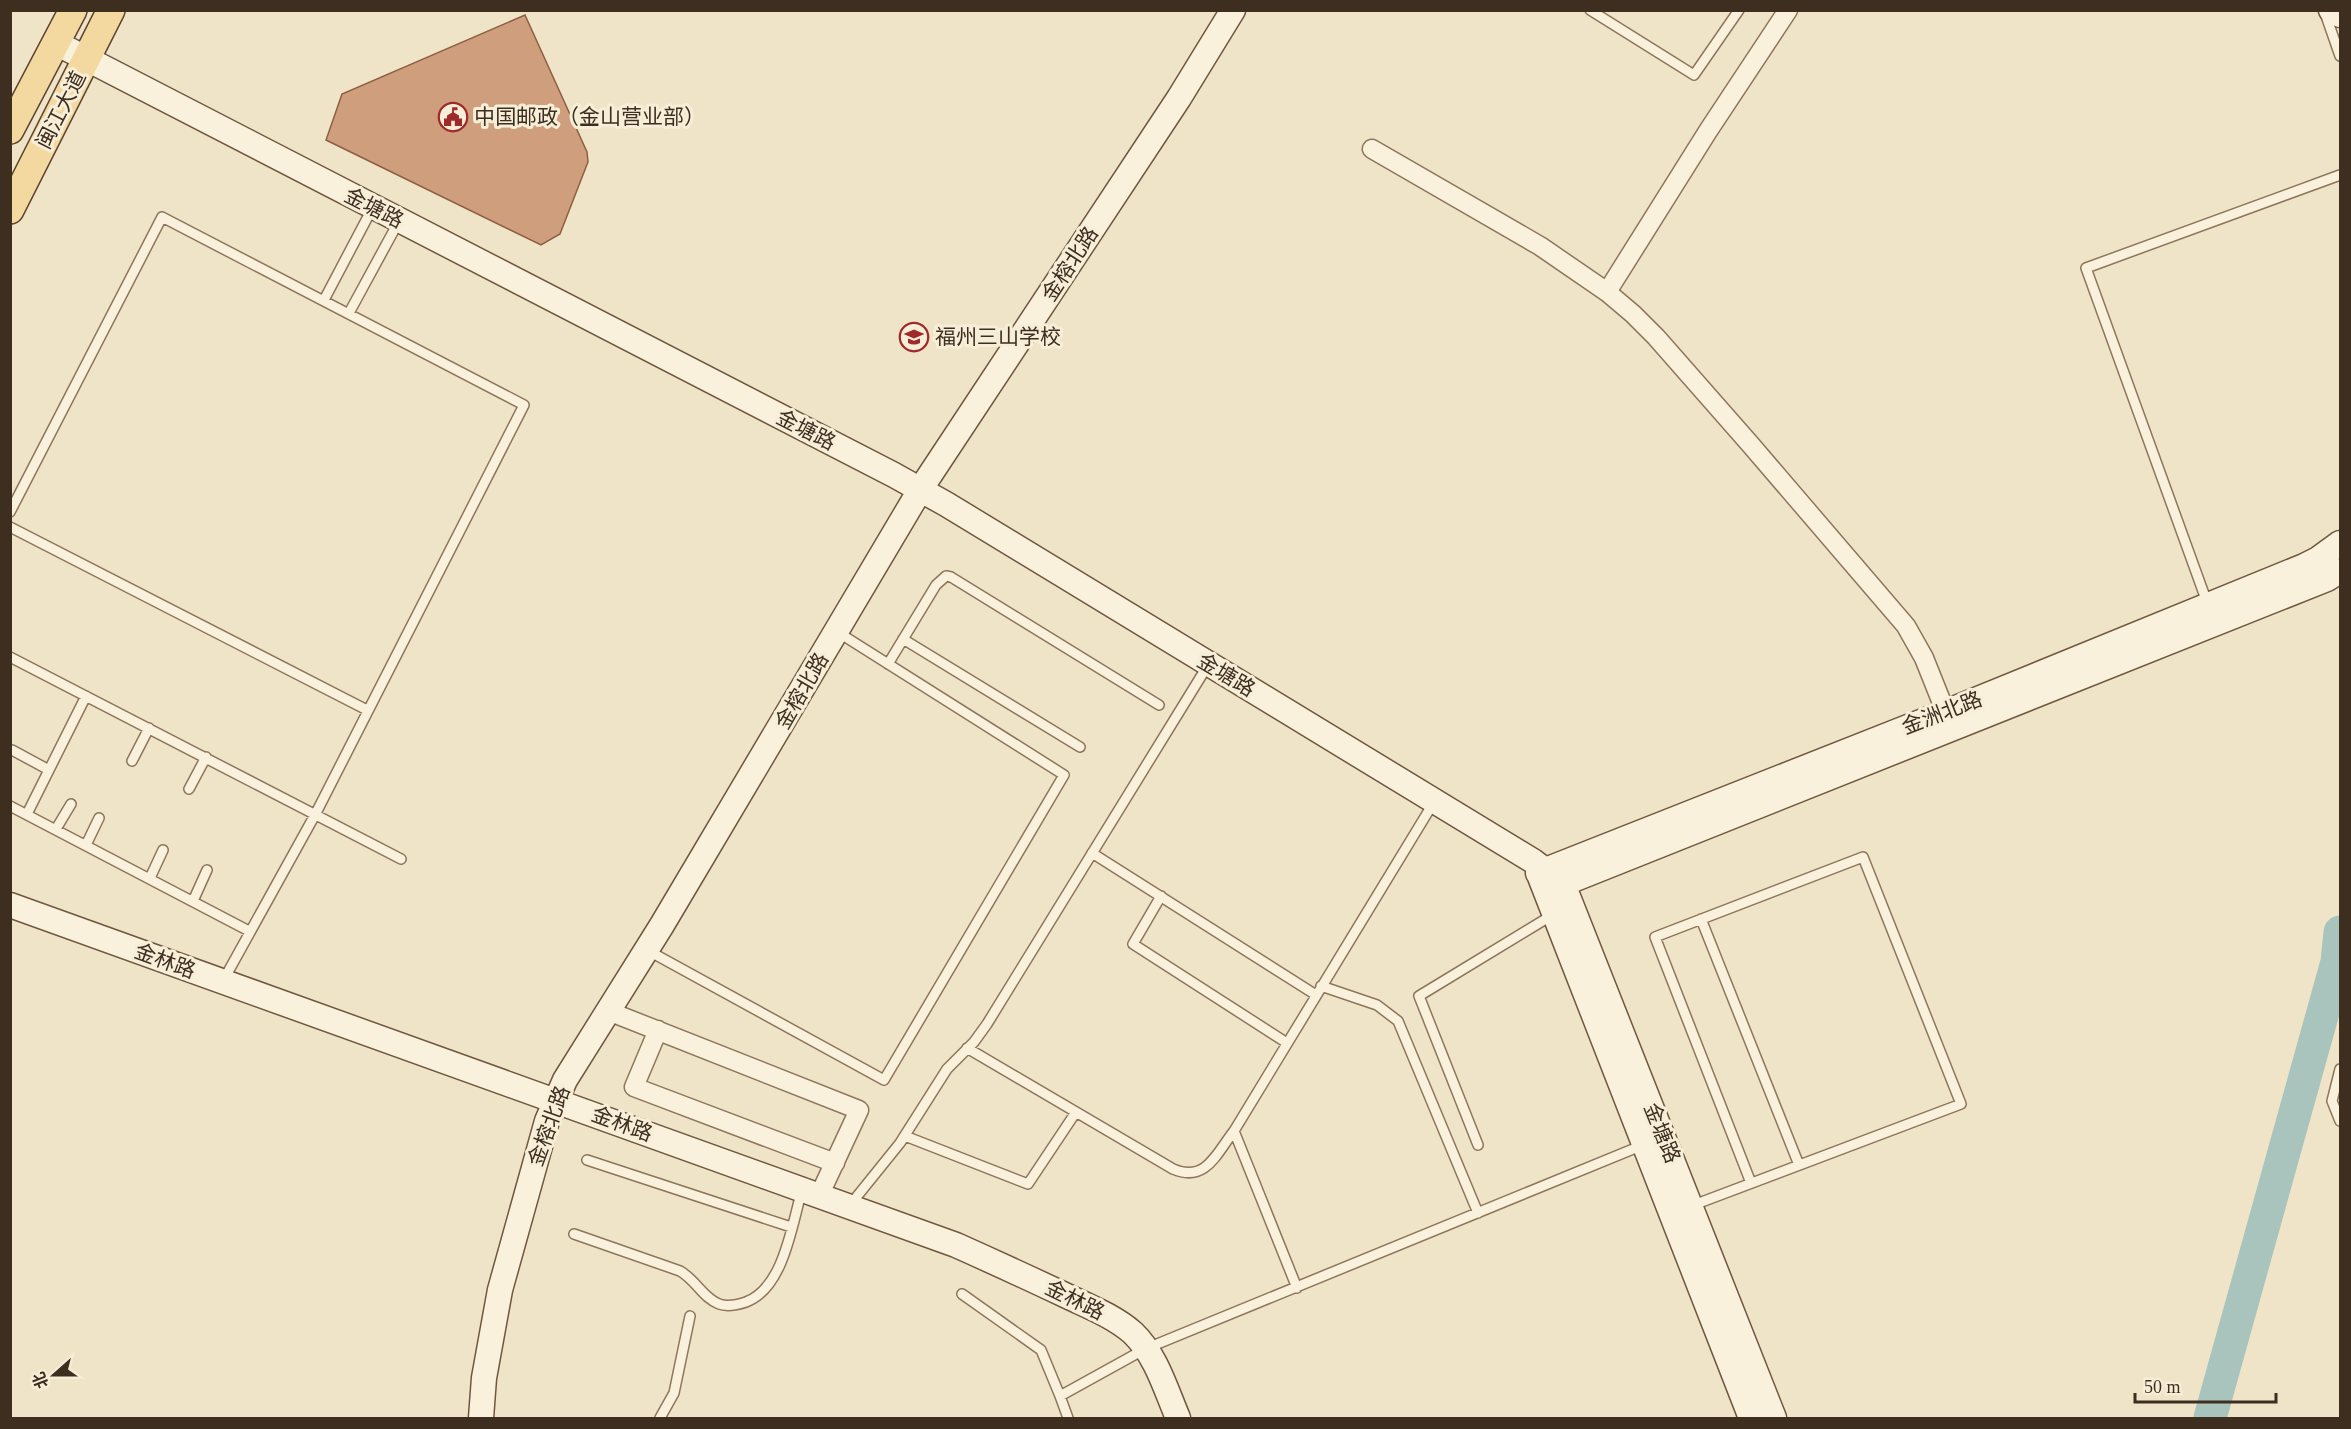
<svg xmlns="http://www.w3.org/2000/svg" width="2351" height="1429" font-family="'Times New Roman','Noto Sans SC',serif">
  <rect width="100%" height="100%" fill="#f0e4c8"/>
  <g fill="none" stroke-linecap="round" stroke-linejoin="round">
    <path stroke="#a9c4bc" stroke-width="33" d="M2210 1418 2337 962 2340 932"/>
  </g>
  <path fill="#cf9f7d" stroke="#8d5f41" stroke-width="1.5" d="M525 15 587 152 588 162 560 234 541 245 326 140 342 94Z"/>
  <g fill="none" stroke-linecap="round" stroke-linejoin="round">
    <g stroke="#8d765c" stroke-width="12">
      <path id="lane" d="M1590 10 1694 75 1739 10
        M2325 13 2340 56
        M324 300 373 207
        M349 313 399 221
        M10 512 162 217 524 405 316 813 223 981
        M10 527 367 710
        M2208 605 2086 268 2340 175
        M903 639 1080 747
        M10 657 401 859
        M888 664 936 585 946 576 951 577 1159 705
        M12 750 49 770
        M132 761 149 728
        M189 789 206 757
        M10 806 249 931
        M27 814 86 696
        M56 829 71 804
        M86 845 99 818
        M1092 853 1316 995
        M150 878 163 850
        M1161 896 1133 944 1287 1043
        M193 901 207 870
        M1701 919 1799 1165
        M647 950 884 1080 1064 775 836 631
        M1321 986 1377 1005 1398 1021 1478 1213
        M967 1048 1173 1169C1206 1183 1216 1154 1234 1131L1434 802
        M2340 1069 2332 1101 2340 1121
        M1234 1131 1297 1288
        M905 1136 1028 1184 1076 1112
        M1478 1145 1419 996 1554 914
        M587 1160 791 1227
        M850 1205 900 1143 947 1069 974 1042 987 1024 1208 665
        M1691 1206 1961 1104 1863 857 1655 937 1751 1183
        M574 1234 680 1271C696 1280 703 1298 719 1304 727 1307 737 1305 746 1302 784 1288 792 1224 802 1190
        M962 1294 1041 1350 1060 1396
        M660 1418 674 1393 690 1316
        M1068 1418 1060 1396 1145 1349 1643 1145"/>
    </g>
    <g stroke="#8d765c" stroke-width="21">
      <path id="street" d="M1372 149 1540 246 1607 292 1633 314 1656 337 1750 444 1906 626 1924 658 1950 723
        M1607 292 1708 131 1788 10
        M608 1011 859 1110 819 1196
        M658 1030 634 1087 835 1163"/>
    </g>
    <g stroke="#6f573f" stroke-width="27">
      <path id="secondary" d="M2331 10 2340 15
        M56 43 894 475 946 504 1533 861 1563 884 1774 1418
        M1538 873 1946 712 2304 566 2318 559 2340 543
        M1540 877 1751 1418
        M1550 889 2327 579 2340 571
        M10 905 956 1245C994 1262 1031 1279 1069 1297 1090 1307 1115 1317 1133 1333 1156 1355 1166 1390 1178 1418
        M481 1418 484 1378 500 1290 547 1121 565 1080 662 925 920 490 1179 98 1233 10"/>
    </g>
    <g stroke="#5b4430" stroke-width="30">
      <path id="primary" d="M10 130 73 10
        M10 210 111 10"/>
    </g>
    <use href="#lane" stroke="#faf1dc" stroke-width="9"/>
    <use href="#street" stroke="#faf1dc" stroke-width="18"/>
    <use href="#secondary" stroke="#faf1dc" stroke-width="24"/>
    <use href="#primary" stroke="#f3d9a0" stroke-width="27"/>
  </g>
  <defs>
    <g id="civic-ring" transform="scale(1.5)"><circle r="9.5" fill="#f7eed8" stroke="#9e2a2b" stroke-width="1.5"/><path d="M-.6-6.5H3V-4.5H.6V-3L4-1V1h2V6H-6V1h2V-1L-.6-3ZM-1.2 2.5V6h2.4V2.5Z" fill="#9e2a2b"/></g>
    <g id="school-ring" transform="scale(1.5)"><circle r="9.5" fill="#f7eed8" stroke="#9e2a2b" stroke-width="1.5"/><path d="M0-5L7-2L0 1L-7-2ZM-4 1L0 2.5L4 1V4Q0 6-4 4Z" fill="#9e2a2b"/></g>
  </defs>
  <g fill-rule="evenodd">
    <use href="#civic-ring" x="453" y="117"/>
    <use href="#school-ring" x="914" y="337"/>
  </g>
  <g text-anchor="middle" stroke-width="6" stroke-linejoin="round" paint-order="stroke">
    <g font-size="21" fill="#3d2e20" stroke="#f7eed8">
      <text transform="translate(61 110) rotate(-63)" y="7">闽江大道</text>
      <text transform="translate(374 208) rotate(27)" y="7">金塘路</text>
      <text transform="translate(1070 264) rotate(-57)" y="7">金榕北路</text>
      <text transform="translate(806 430) rotate(27)" y="7">金塘路</text>
      <text transform="translate(1226 675) rotate(31)" y="7">金塘路</text>
      <text transform="translate(802 691) rotate(-60)" y="7">金榕北路</text>
      <text transform="translate(1942 713) rotate(-21)" y="7">金洲北路</text>
      <text transform="translate(165 961) rotate(20)" y="7">金林路</text>
      <text transform="translate(622 1124) rotate(20)" y="7">金林路</text>
      <text transform="translate(549 1126) rotate(-70)" y="7">金榕北路</text>
      <text transform="translate(1662 1133) rotate(68)" y="7">金塘路</text>
      <text transform="translate(1075 1300) rotate(26)" y="7">金林路</text>
    </g>
    <g font-size="21" fill="#3d2e20" stroke="#f7eed8" text-anchor="start">
      <text x="474" y="124">中国邮政（金山营业部）</text>
      <text x="935" y="344">福州三山学校</text>
    </g>
  </g>
  <rect width="2351" height="1429" fill="none" stroke="#3d2e20" stroke-width="24"/>
  <g transform="translate(54 1375) rotate(249)" stroke="#f7eed8" stroke-width="4.5" paint-order="stroke">
  <path d="M0-4.5L10 22L0 15L-10 22Z" fill="#3d2e20"/>
  <text y="-9" font-size="16" font-weight="bold" text-anchor="middle" fill="#3d2e20">北</text>
  </g>
  <path d="M2135 1393v9h141v-9" fill="none" stroke="#3d2e20" stroke-width="3"/>
  <text x="2144" y="1393" font-size="18" fill="#3d2e20" stroke="#f7eed8" stroke-width="4.5" paint-order="stroke">50 m</text>
</svg>
